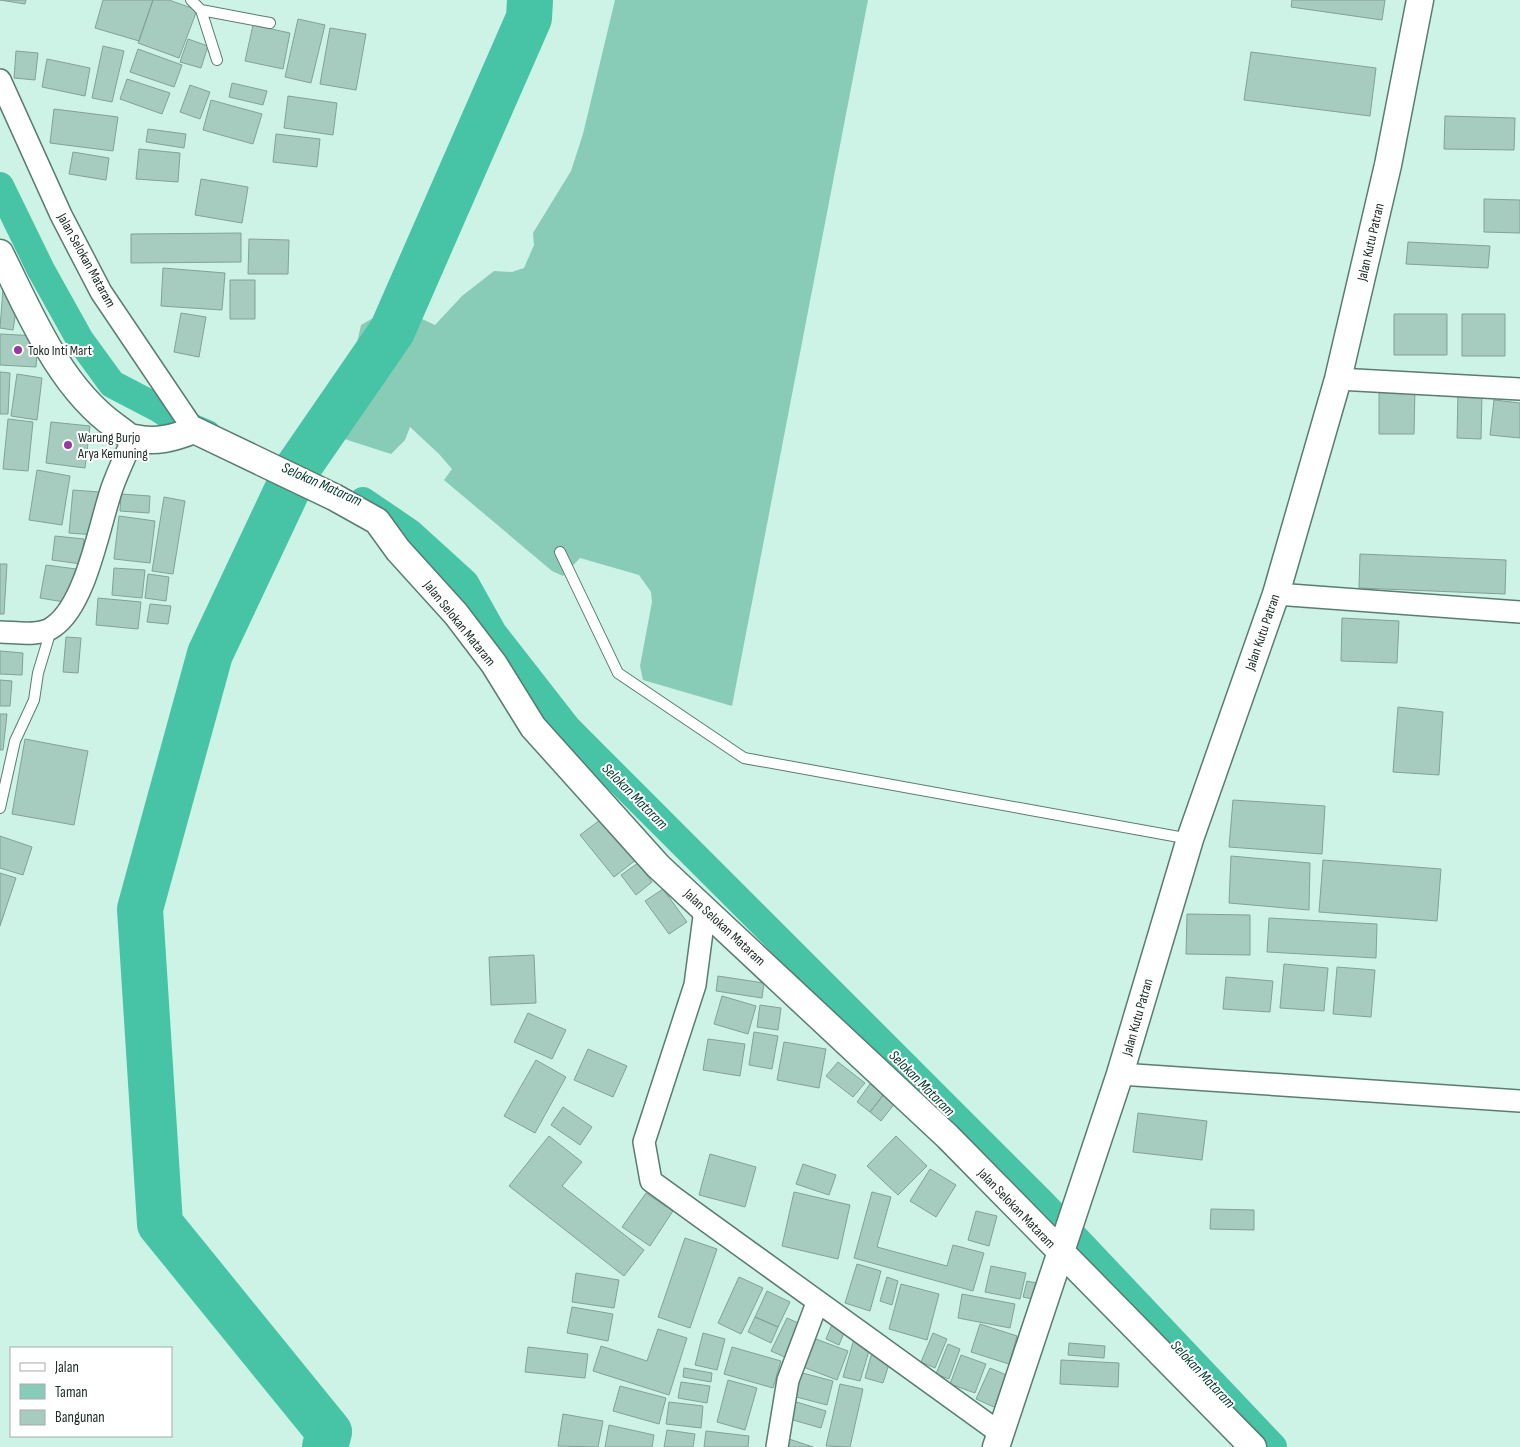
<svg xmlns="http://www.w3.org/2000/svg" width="1520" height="1447" font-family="'Sofia Sans Condensed',sans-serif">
  <rect width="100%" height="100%" fill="#cdf2e6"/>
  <path fill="#88ccb8" d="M615 0H868L732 706 643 680 640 666 652 602 651 592 639 575 580 558 563 576 552 571 444 480 452 469 439 454 410 427 405 440 391 454 332 435 326 428V396L354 356 361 325 394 306 435 325 462 296 494 271 512 272 524 268 534 245 533 233 571 171 583 134Z"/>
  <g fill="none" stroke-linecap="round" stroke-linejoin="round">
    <path stroke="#47c4a5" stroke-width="28" d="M0 186 41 270 80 340 112 384 158 408 181 423 207 434
      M363 501 410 533 465 583 493 633 568 729 1041 1202 1273 1447"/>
    <path stroke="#47c4a5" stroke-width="46" d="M325 1447 329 1432 160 1224 140 909 210 654 297 469 392 331 529 18 530 0"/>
  </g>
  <path fill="#a6cbbf" stroke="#80a398" d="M0 0H26L25 4Z
    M103 0H153L139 41 95 28Z
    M153 0H169L197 10 179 58 138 43Z
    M1292 0H1385L1382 20 1291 7Z
    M298 19 325 25 311 83 285 77Z
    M253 25 290 33 283 69 245 61Z
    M330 28 366 34 356 90 320 84Z
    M188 39 208 46 201 68 180 62Z
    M103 46 124 51 112 102 92 98Z
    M138 49 182 65 174 87 130 72Z
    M16 51 38 53 35 80 14 78Z
    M1251 52 1376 68 1370 116 1244 100Z
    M47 59 90 68 85 96 42 87Z
    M127 79 170 93 162 114 120 99Z
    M232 83 267 91 263 105 229 97Z
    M190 85 210 92 200 119 180 112Z
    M288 96 337 103 333 135 284 128Z
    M211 100 262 114 253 144 203 130Z
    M54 109 118 117 113 151 50 143Z
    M1445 116 1515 118 1514 150 1444 149Z
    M148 129 186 134 184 148 146 142Z
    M276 134 320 139 317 167 273 162Z
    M139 149 180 153 178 182 136 179Z
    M73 152 109 158 106 180 69 174Z
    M201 179 248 187 242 223 195 215Z
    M1484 199 1520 200V233L1484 232Z
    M241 233V262L131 263V234Z
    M249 239 289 240 288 274H248Z
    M1408 242 1490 246 1488 268 1406 264Z
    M163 268 225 273 222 310 161 306Z
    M230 280H255V319H230Z
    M3 289 19 291 13 330 0 328Z
    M181 313 206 317 199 357 174 352Z
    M1394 314H1447V355H1394Z
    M1462 314H1505V356H1462Z
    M0 334 38 336 36 367 0 365Z
    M0 372 10 373 8 414H0Z
    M17 374 42 378 37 420 11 416Z
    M1379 389H1415L1414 434H1379Z
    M1458 393 1482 394 1481 439 1457 438Z
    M1494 400 1520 403V438L1490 435Z
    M8 419 33 422 28 471 3 469Z
    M51 422 90 426 85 468 46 463Z
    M37 470 70 476 62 525 29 520Z
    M73 490 100 492 95 535 69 533Z
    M121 494 150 496 149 513 120 511Z
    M164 497 185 501 173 574 152 571Z
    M119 516 155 521 150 563 114 559Z
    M55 536 84 539 81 564 52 560Z
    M1360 554 1506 560 1505 594 1359 588Z
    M0 564H7L4 614H0Z
    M46 565 76 569 70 603 40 598Z
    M114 568 145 570 142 598 112 595Z
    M148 574 169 577 166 601 145 598Z
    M98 598 141 602 138 629 96 625Z
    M150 604 171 606 168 624 147 622Z
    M1342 618 1399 621 1397 663 1341 661Z
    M66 637 81 638 78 673 63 672Z
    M0 651 23 653 22 675 0 674Z
    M0 680 12 681 10 706H0Z
    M1398 707 1443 712 1439 775 1393 772Z
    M0 714H7L3 750H0Z
    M25 739 88 751 74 825 12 814Z
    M1233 800 1325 806 1322 854 1229 847Z
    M604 817 637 859 614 877 580 835Z
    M0 836 32 847 23 875 0 868Z
    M1231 856 1310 863 1309 910 1229 903Z
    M1323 860 1441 869 1437 921 1319 912Z
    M638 863 652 882 636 895 621 875Z
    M0 873 16 878 0 926Z
    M663 889 687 922 669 934 645 901Z
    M1187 914 1250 915V955L1186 954Z
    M1269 918 1377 924 1376 958 1267 952Z
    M534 955 536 1003 491 1005 489 957Z
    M1284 964 1328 968 1324 1011 1280 1008Z
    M1337 967 1375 970 1371 1017 1333 1014Z
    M718 976 764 983 762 998 716 991Z
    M1226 977 1273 981 1270 1012 1223 1009Z
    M722 996 756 1006 748 1034 714 1024Z
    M760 1005 781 1008 778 1030 757 1027Z
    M528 1013 566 1030 552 1059 514 1042Z
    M754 1032 778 1036 772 1069 749 1065Z
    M708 1039 745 1044 740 1076 703 1070Z
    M784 1042 826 1049 819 1088 777 1080Z
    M588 1049 627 1066 613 1097 574 1080Z
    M536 1060 566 1077 535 1133 504 1116Z
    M838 1062 865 1083 853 1097 826 1076Z
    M870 1084 884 1094 870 1112 857 1102Z
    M884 1094 895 1103 881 1121 870 1112Z
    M563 1107 592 1127 580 1145 551 1125Z
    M1138 1113 1207 1121 1202 1160 1133 1152Z
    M549 1136 582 1162 562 1186 644 1250 624 1276 509 1186Z
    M896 1136 927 1166 898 1195 867 1166Z
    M710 1154 756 1167 745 1207 699 1195Z
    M803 1164 836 1175 829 1195 796 1184Z
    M930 1169 956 1185 936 1217 910 1201Z
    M794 1192 850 1205 838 1259 782 1246Z
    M872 1192 891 1197 877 1247 947 1266 953 1245 984 1253 973 1291 854 1258Z
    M646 1193 673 1211 650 1246 622 1227Z
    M1211 1209 1254 1210V1230L1210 1229Z
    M976 1211 997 1216 989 1246 968 1240Z
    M685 1238 717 1249 690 1328 658 1317Z
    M857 1264 881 1271 870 1311 845 1303Z
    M991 1266 1026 1273 1020 1299 985 1292Z
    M576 1273 619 1280 614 1308 572 1302Z
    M739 1277 763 1288 741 1334 718 1323Z
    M887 1277 898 1281 892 1305 880 1301Z
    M1027 1281 1045 1285 1042 1301 1023 1297Z
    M901 1284 939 1294 927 1340 889 1329Z
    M767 1291 790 1302 778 1327 755 1317Z
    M962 1294 1015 1304 1010 1328 958 1318Z
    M572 1307 613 1314 608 1341 567 1333Z
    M755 1317 778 1327 771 1343 748 1332Z
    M787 1318 805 1326 789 1359 771 1351Z
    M833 1322 846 1328 839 1345 826 1339Z
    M980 1324 1017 1336 1009 1364 971 1352Z
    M658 1329 687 1338 669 1395 593 1371 601 1346 647 1361Z
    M703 1333 725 1339 717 1370 695 1365Z
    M933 1333 947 1339 935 1368 921 1362Z
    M808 1336 848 1351 837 1380 798 1365Z
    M854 1339 871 1344 860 1381 843 1377Z
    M1069 1343 1105 1346 1104 1358 1068 1355Z
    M948 1344 960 1349 949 1379 936 1374Z
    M528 1347 588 1354 585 1378 525 1372Z
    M732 1347 781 1361 773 1388 724 1374Z
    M872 1352 891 1358 883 1383 865 1378Z
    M961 1355 986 1364 975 1393 950 1384Z
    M1061 1360 1119 1363 1118 1387 1060 1384Z
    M684 1368 712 1373 711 1382 683 1377Z
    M990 1368 1018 1380 1005 1412 976 1399Z
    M795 1371 833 1381 827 1405 789 1395Z
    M728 1380 757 1388 745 1430 717 1422Z
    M681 1382 710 1386 707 1403 678 1398Z
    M840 1384 863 1389 850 1447 826 1446Z
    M620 1386 666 1398 659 1424 613 1411Z
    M790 1400 826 1411 821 1428 786 1418Z
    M669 1402 703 1406 701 1428 666 1424Z
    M563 1414 603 1421 598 1447 558 1446Z
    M609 1425 654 1435 652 1447H605Z
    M667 1430 695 1434 693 1447H664Z
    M706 1431 749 1436 748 1447H704Z
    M789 1439 813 1447H786Z"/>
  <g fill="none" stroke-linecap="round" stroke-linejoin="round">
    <g stroke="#5a7c71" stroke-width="12">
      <path id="service" d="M191 0 201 10 217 60
        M201 10 270 23
        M560 552 618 673 744 758 1190 839
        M0 808 15 741 34 700 38 673 51 630"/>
    </g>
    <g stroke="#5a7c71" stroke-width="24">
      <path id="minor" d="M0 80 61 215 101 292 194 430
        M1338 379 1520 389
        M1276 594 1520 612
        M0 632C15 632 40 637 53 627 86 605 99 526 112 488 118 471 126 455 133 438
        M705 909 695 985 644 1142 651 1181 1000 1433
        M1120 1074 1520 1101
        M777 1447 788 1380 817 1303"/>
    </g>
    <g stroke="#5a7c71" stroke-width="29">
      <path id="tertiary" d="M0 253C30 313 59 386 115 426 121 430 128 437 134 438 156 443 174 438 194 430L334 497 377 521 398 550 456 614 494 664 533 727 658 866 948 1137 1253 1447
        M996 1447 1120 1074 1190 839 1276 594 1338 379 1388 165 1420 0"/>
    </g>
    <use href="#service" stroke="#fff" stroke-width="10"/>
    <use href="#minor" stroke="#fff" stroke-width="21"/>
    <use href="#tertiary" stroke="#fff" stroke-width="26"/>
  </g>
  <g fill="#9739a2" stroke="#fff" stroke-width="2">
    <circle cx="18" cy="350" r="5"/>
    <circle cx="68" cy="445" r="5"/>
  </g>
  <g text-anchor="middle" stroke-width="4" stroke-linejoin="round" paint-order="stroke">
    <g font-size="14" fill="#202e29" stroke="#fff">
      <text transform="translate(1370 242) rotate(-77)" y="5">Jalan Kutu Patran</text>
      <text transform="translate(87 260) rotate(61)" y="5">Jalan Selokan Mataram</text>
      <text transform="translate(460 623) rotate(51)" y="5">Jalan Selokan Mataram</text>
      <text transform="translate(1262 632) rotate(-71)" y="5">Jalan Kutu Patran</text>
      <text transform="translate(725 927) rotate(43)" y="5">Jalan Selokan Mataram</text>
      <text transform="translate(1137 1017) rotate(-74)" y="5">Jalan Kutu Patran</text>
      <text transform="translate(1017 1208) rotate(46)" y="5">Jalan Selokan Mataram</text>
    </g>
    <g font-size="14" fill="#202e29" stroke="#fff" text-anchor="start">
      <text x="28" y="355">Toko Inti Mart</text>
      <text x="78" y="442">Warung Burjo<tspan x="78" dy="16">Arya Kemuning</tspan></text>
    </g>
    <g font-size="15" font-style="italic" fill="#00392d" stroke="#fff">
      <text transform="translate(322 484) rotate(24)" y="5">Selokan Mataram</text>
      <text transform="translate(635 796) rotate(45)" y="5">Selokan Mataram</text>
      <text transform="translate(922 1083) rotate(45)" y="5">Selokan Mataram</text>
      <text transform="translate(1203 1374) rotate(47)" y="5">Selokan Mataram</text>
    </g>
  </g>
  <rect x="10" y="1347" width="162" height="90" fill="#ffffff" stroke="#a6aba9"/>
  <rect x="20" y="1363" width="25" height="8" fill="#ffffff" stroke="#a6aba9"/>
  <text x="55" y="1372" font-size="15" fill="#202e29">Jalan</text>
  <rect x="20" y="1384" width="25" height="15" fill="#88ccb8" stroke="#a6aba9"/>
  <text x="55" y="1397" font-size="15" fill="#202e29">Taman</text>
  <rect x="20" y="1410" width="25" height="15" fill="#a6cbbf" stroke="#a6aba9"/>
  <text x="55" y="1422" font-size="15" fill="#202e29">Bangunan</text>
</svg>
